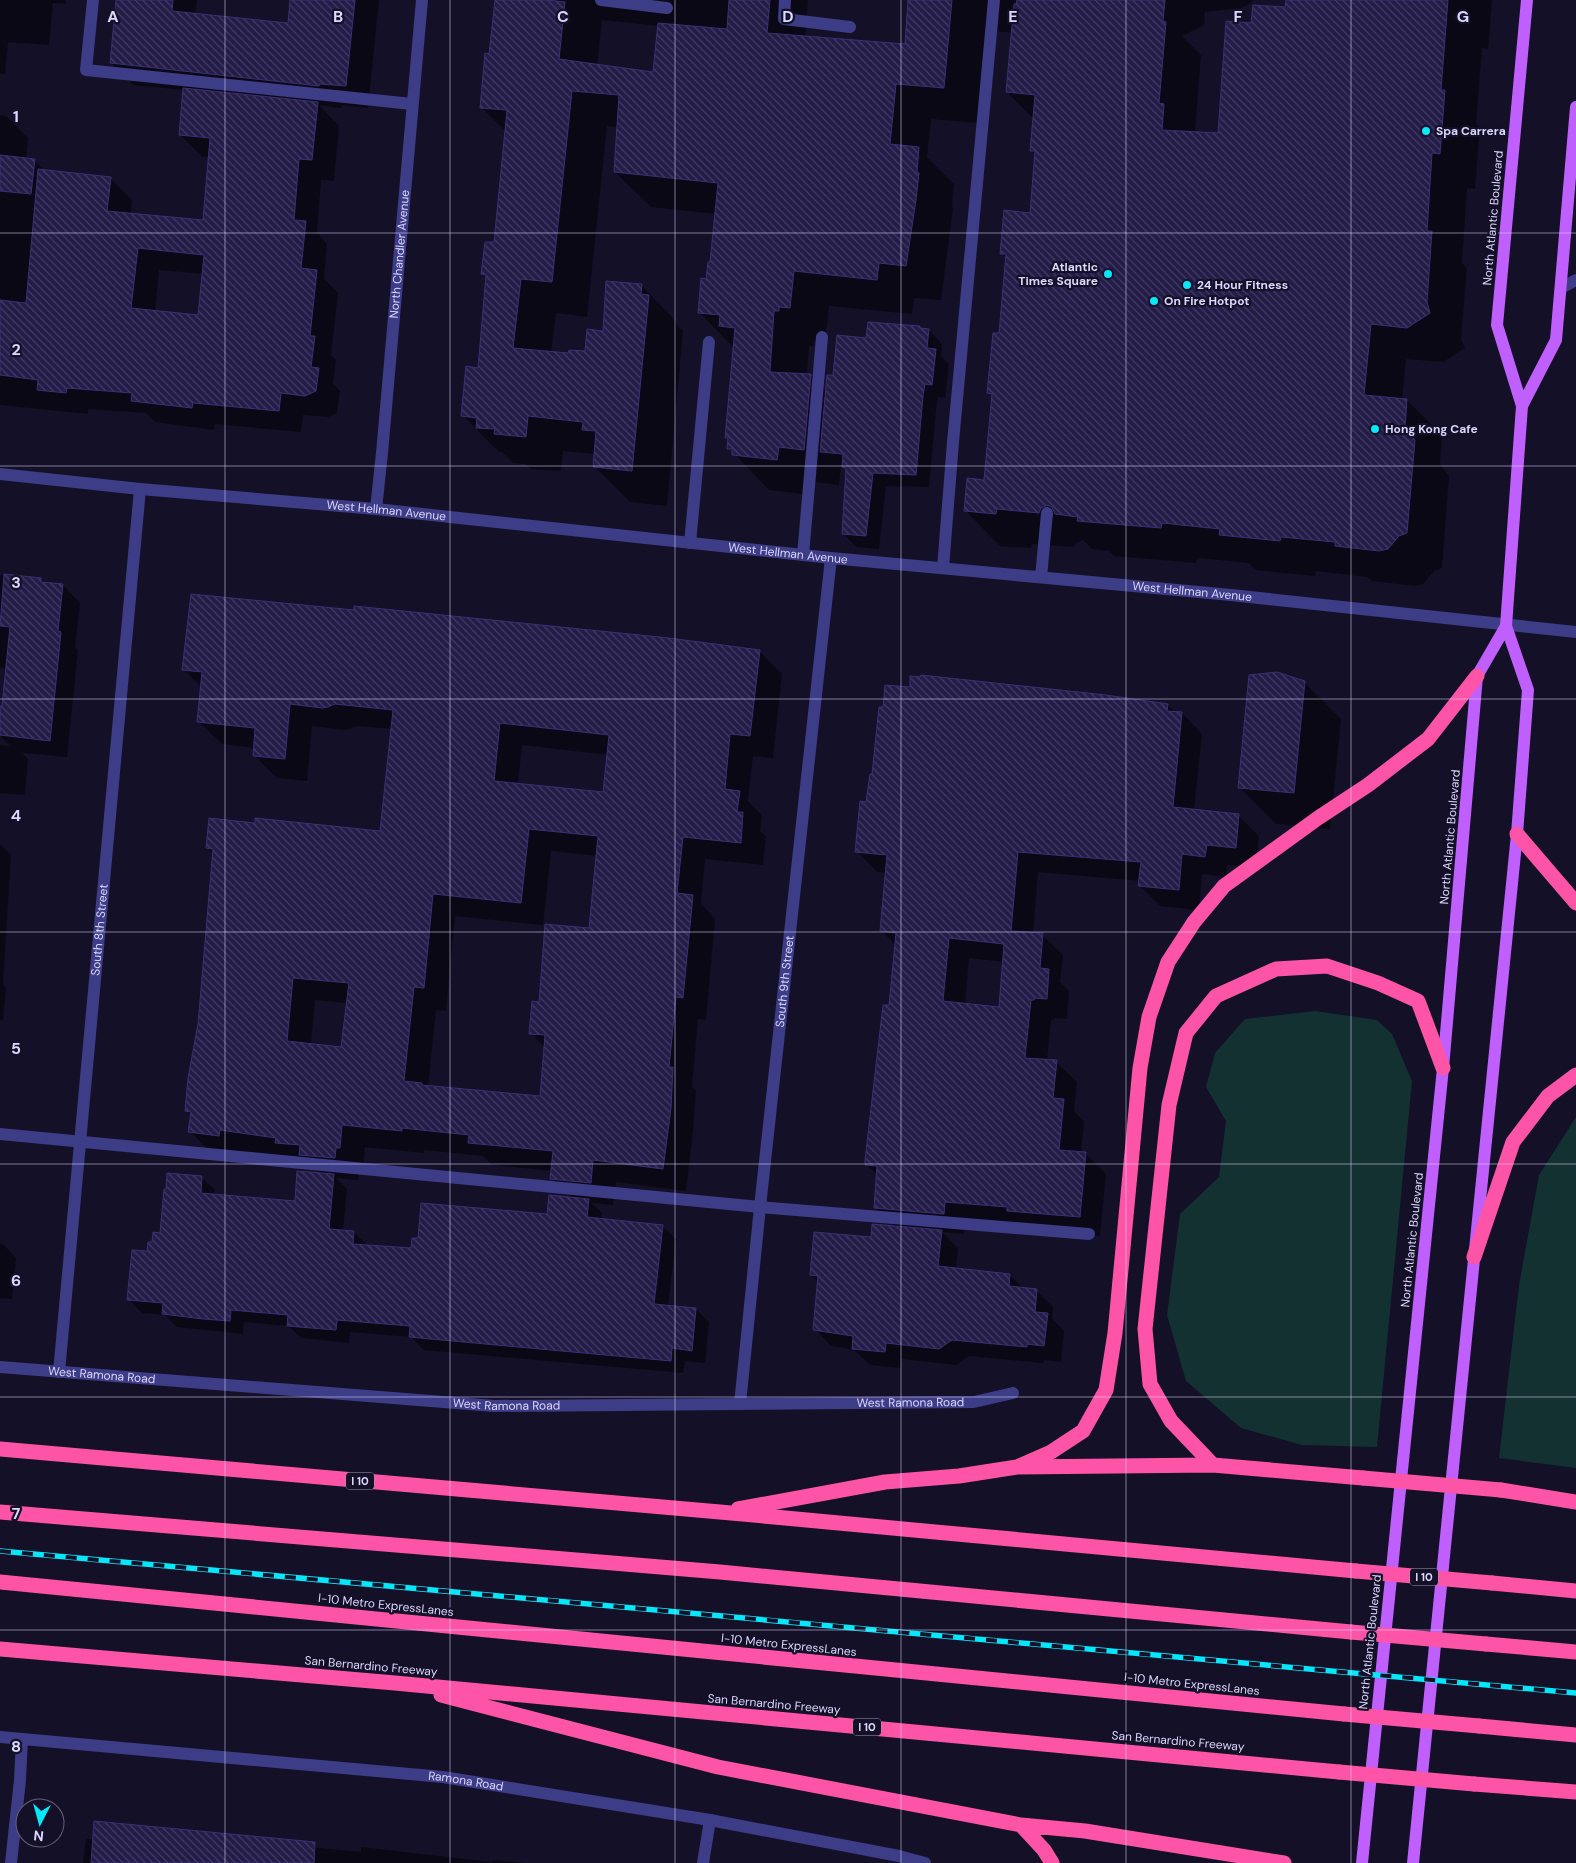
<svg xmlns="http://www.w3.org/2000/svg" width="1576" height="1863" font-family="'DM Sans',sans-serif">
  <defs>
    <pattern id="building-back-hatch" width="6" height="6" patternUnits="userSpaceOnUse" patternTransform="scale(1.25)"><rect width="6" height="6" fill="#241c48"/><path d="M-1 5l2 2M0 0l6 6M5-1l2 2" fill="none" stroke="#433c63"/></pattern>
  </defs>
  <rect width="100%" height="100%" fill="#141027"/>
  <path fill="#133130" d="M1315 1011 1377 1020 1392 1034 1412 1081 1377 1447 1302 1445 1241 1428 1186 1381 1167 1315 1180 1214 1219 1177 1226 1121 1206 1087 1215 1053 1245 1019Z
    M1576 1117V1468L1499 1458 1519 1285 1539 1175Z"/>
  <path fill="#0007" fill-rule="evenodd" d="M0 0H66V4L53 3 49 45 8 42 5 74H0Z
    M117 0H197L195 15 289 24 292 0H379L368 108 341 105V108L319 105 339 126 334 181 321 180 317 233 327 244 324 279 338 293 331 355 336 360 333 384 340 391 337 413 328 417 303 415 301 432 215 424 214 430 155 422 146 413 88 409V414L0 405V115L6 116 28 138 26 159 34 160 45 171 110 178 132 200 131 214 204 221 210 157H202L180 135 184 90 133 85 111 63ZM159 270 204 274 199 316 155 312Z
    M496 0H808L805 37 906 46 909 0H1253L1250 4 1241 8 1205 12 1204 25 1182 36 1201 55 1195 133 1219 135 1253 24 1286 9 1287 0H1492L1488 49 1482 48 1476 123 1480 127 1475 189 1467 188 1462 263 1467 268 1461 339 1465 348 1443 362 1406 359 1402 400H1407L1442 435 1440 464 1449 476 1442 568 1434 571 1423 584 1415 586 1372 581 1367 577 1316 571 1315 576 1256 570 1249 563 1197 558 1196 563 1114 556 1109 551 1092 549 1083 540 1076 543 1074 547 1032 544 1031 548 1000 546 965 510 985 481 993 397 988 393 1000 335 1007 259 1002 253 1031 214 1036 156 1031 151 1034 119 1007 92 1013 33 987 30 979 123 931 119 927 157 954 184 952 207 953 209 941 300 914 298 912 314 829 306 825 342 814 341V346H809L807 375H810L827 392 834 376 867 339 920 328 922 330H929L942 344 941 356 949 364 945 398 938 397 936 410 929 487 886 486 879 549 856 547 843 533 847 471 843 466 841 465 839 485 814 482 812 495 769 490 729 448V441L726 438 734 348 699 312 712 264 716 214 651 207 615 172 618 127 607 126 587 317 556 313 551 353 570 355 586 353 641 285 676 321V324L683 331 667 506 630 502 594 466 595 454 563 451 561 471 531 469 525 464 513 463 502 452 498 451 463 416 479 369 487 278 483 274 495 244 506 132 481 107 490 55ZM602 20 659 26 654 73 597 65Z
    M0 575 41 579 45 584 63 585 80 603 75 648 78 650 67 757 22 753 28 759 25 795 0 793V745L10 746 0 736 6 669 0 668Z
    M759 651 782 674 773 758 753 756 748 801 762 815 760 831 766 836 763 865 705 859 701 904 715 919 706 1020 698 1019 692 1087 696 1091 693 1131 686 1191 616 1182 613 1205 591 1203 602 1213 601 1220 662 1226 676 1239 668 1306 696 1309 709 1322 705 1363 685 1361 683 1373 424 1350 411 1337 350 1332 349 1343 301 1338 289 1326 244 1322 243 1334 177 1327 165 1315 142 1313 128 1299 149 1253 201 1177 215 1190 214 1196 296 1203 320 1174 312 1166 212 1154 190 1131 192 1116 187 1111 199 1024 213 854 207 847 256 824 381 832 392 729 358 726 345 730 312 726 307 781 277 778 254 755 255 748 222 744 199 722 202 688 183 669ZM522 745 608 755 604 794 518 784ZM551 851 598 856 590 929 540 1003 531 1033 545 1048 541 1097 428 1087 436 1010 446 1011 455 916 543 925ZM315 1000 348 1003 342 1048 311 1045ZM365 1147 424 1153V1150L483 1156 492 1165 552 1171V1178L572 1198 548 1215 412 1249 368 1246 354 1232 343 1231 347 1189 336 1178 358 1180 359 1170H363Z
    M1304 682 1341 719 1330 829 1276 824 1239 787Z
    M1168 705 1175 713H1182L1202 734 1194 810 1238 815 1259 836 1256 868 1227 865 1226 877 1202 874 1199 910 1160 906 1140 886V881L1038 872 1033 934 1042 935 1063 955 1060 982 1069 991 1067 1019 1054 1018V1020H1051L1047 1061 1056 1062 1077 1082 1074 1111 1084 1121 1081 1153H1085L1106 1174 1100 1236 1029 1231 965 1222 964 1234 942 1232 958 1248 956 1269 1010 1275 1024 1289 1037 1291 1053 1307 1052 1319 1064 1331 1061 1362 1044 1360 1043 1363 969 1356 956 1365 902 1359 901 1368 870 1365 854 1350 831 1346 815 1329 819 1283 811 1275 895 1227 875 1208 878 1176 866 1164 891 1006 896 946 881 930 886 873 877 872 856 851 867 803ZM969 958 1004 962 1001 1008 965 1004Z
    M0 844 11 855 3 985 6 988 3 1020H0Z
    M0 1244H3L16 1258 12 1299 0 1298Z
    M86 1839 288 1845 361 1852V1847L492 1862 493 1860 527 1863H83Z"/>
  <path fill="url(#building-back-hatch)" stroke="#3b2f74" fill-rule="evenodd" d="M116 0H173L172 11 288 23 290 0H355L346 86 320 84 319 86 110 63Z
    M495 0H548L565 2 559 59 653 72 658 23 727 29 729 0H770L767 33 905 44 908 0H952L944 88 896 84 890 144 919 147 917 172 919 173 916 200 906 266 879 263 877 280 794 271 790 308 779 307V311H774L770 372 811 374 804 450 779 447 777 460 732 455V449H727L728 438H725L735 328 719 326 720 315 698 313 701 278 706 279 708 262H710L718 183 614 172 619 95 572 91 552 282 521 279 513 348 568 353 569 350 585 351 587 329 603 331 606 281 642 284 641 294 649 295 632 471 593 467 596 431 582 430 583 422 528 416 526 437 494 434 495 429 476 428 477 418 461 416 466 366 478 368 486 275 481 274 485 242H494L507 110 480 108 485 53 489 54Z
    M1017 0H1165L1163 21 1166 22 1159 103 1164 104 1162 130 1218 133 1226 21 1251 23 1253 5 1285 7 1286 0H1448L1441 90H1445L1440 154 1432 153 1427 231H1432L1427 302 1430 313 1407 328 1371 324 1364 395 1407 399 1405 428 1415 440 1407 533 1399 536 1388 549 1379 551 1335 546V542L1281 537 1280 541 1219 535 1220 529 1162 523 1161 528 1077 521 1078 517 1055 514 1052 507 1047 505 1041 508 1039 513 997 509 996 514 964 511 967 478 984 480 992 394 987 393 993 333H999L1006 254H1000L1004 210 1030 213 1035 151H1030L1035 95 1006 92 1014 4H1016Z
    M183 88 318 102 312 160 299 159 294 220 306 221 301 268 317 270 310 336H315L311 367 319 368 316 391 305 396 281 393 279 411 193 403 192 408 131 401 132 393 67 388 66 393 37 390 38 380 0 375V300L26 303 38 169 111 177 107 211 203 220 210 138 179 135ZM138 248 204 255 198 315 131 308Z
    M0 155 35 159 31 194 0 191Z
    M868 322 920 326V328L929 329 927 348 936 349 932 385 925 384 923 396 916 475 873 473 866 536 842 534 846 468 842 467 843 454 820 452 827 375H833L837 335 866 338Z
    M4 574 41 578V582L63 584 58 631 61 632 50 741 0 735V706H2L10 627 0 626Z
    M191 594 354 610V606L669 638 760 650 750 736 730 734 725 789 740 791 737 812H743L741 843 683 837 677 893 693 895 683 998 676 997 669 1067H673L671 1108 663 1169 593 1160 591 1183 550 1179 553 1151 468 1143 469 1135 402 1128V1131L342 1125 340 1148H336L335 1158 299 1155 300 1145 275 1143 276 1138 220 1130 219 1136 188 1132 191 1112 185 1111 188 1078 198 1024 213 849 206 848 209 818 255 823V818L380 831 393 710 335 704 328 707 322 708 290 704 285 759 253 756 255 728 197 722 202 672 182 670ZM500 723 609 735 603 792 494 781ZM529 829 598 836 589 928 545 924 539 1002 532 1001 529 1034 545 1035 540 1096 422 1085V1083L404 1081 414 987 424 988 433 894 521 903ZM293 978 349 983 341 1047 287 1041Z
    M1277 672 1305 681 1294 793 1238 788 1249 675Z
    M921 675 1106 695 1168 704 1167 711 1182 712 1173 807 1239 814 1236 848 1207 845 1205 857 1182 854 1179 890 1138 886 1141 862 1018 852 1011 931 1043 933 1040 968 1049 969 1047 999 1034 998V1000H1031L1025 1058 1057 1060 1053 1098 1064 1099 1059 1150 1086 1152 1080 1217 1007 1211V1207L945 1202 944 1214 874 1208 877 1166 865 1165V1160L883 1005H889L896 933 880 931 887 855 855 852 860 801 866 802 870 774H872L879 707H883L885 685 910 687V676L920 677ZM949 938 1004 944 999 1007 943 1001Z
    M297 1171 334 1174 329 1229 354 1231 353 1244 411 1248 412 1238H418L421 1203 547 1214 549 1195 589 1199 587 1217 663 1225 654 1304 696 1308 692 1351 672 1348 671 1361 409 1337 410 1326 337 1320 336 1330 287 1326 288 1315 231 1310 230 1321 203 1319 162 1314 163 1303 127 1300 132 1250 147 1251 148 1242H152L153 1232 160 1233 164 1189H166L167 1173 202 1176 201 1193 295 1201Z
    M872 1224 942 1230 938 1266 1010 1274 1009 1286 1037 1289 1035 1312 1048 1313 1044 1346 1027 1344V1347L952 1340 939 1349 886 1343 885 1352 852 1349 853 1336 813 1330 818 1276 810 1275 814 1232 871 1237Z
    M94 1821 315 1842 314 1863H91Z"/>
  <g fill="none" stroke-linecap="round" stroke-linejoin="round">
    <g stroke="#3d3c86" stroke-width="12">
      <path d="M93 0 86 70 412 104"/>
      <path d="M601 0 667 8"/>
      <path d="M785 0 784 19 850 27"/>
      <path d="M1561 288 1576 280"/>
      <path id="s1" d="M0 474 140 489 376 509 831 558 1231 595 1576 632"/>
      <path id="s2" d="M376 509 382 453 422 0"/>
      <path d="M690 543 709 342"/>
      <path d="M803 555 822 337"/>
      <path d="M943 568 953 442 994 0"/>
      <path d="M1041 577 1047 513"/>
      <path d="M0 1134 760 1207 1089 1234"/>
      <path id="s3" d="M0 1367 494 1406 974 1402 1013 1393"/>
      <path id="s4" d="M59 1372 140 489"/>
      <path id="s5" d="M740 1404 760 1207 831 558"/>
      <path id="s6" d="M0 1737 443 1777 710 1820 899 1856 925 1863"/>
      <path d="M11 1863 20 1780 22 1739"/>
      <path d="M703 1863 710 1820"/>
    </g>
    <path stroke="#bf5ffd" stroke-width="12" d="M1522 406 1556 340 1576 107
      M1362 1863 1443 1068 1477 676 1506 626
      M1413 1863 1517 834 1528 690 1506 626 1522 406 1497 325 1527 0"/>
    <path stroke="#fd54a7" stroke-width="15" d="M1517 834 1576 903
      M1474 1257 1513 1142 1548 1096 1576 1075
      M0 1449 720 1512 1356 1571
      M1213 1465 1171 1421 1150 1384 1145 1329 1169 1105 1186 1033 1216 996 1276 969 1327 966 1378 983 1418 1001 1443 1068
      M1017 1467 1051 1452 1083 1431 1106 1390 1115 1333 1140 1068 1149 1017 1168 962 1194 922 1224 886 1318 818 1368 785 1428 739 1477 676
      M1501 1490 1576 1502
      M738 1509 885 1482 959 1476 1017 1467 1213 1465 1363 1478
      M0 1512 720 1572 1351 1632
      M0 1582 1344 1714
      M1492 1583 1576 1591
      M1486 1644 1576 1652
      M0 1649 395 1683 1339 1772
      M441 1695 718 1767 1021 1825 1085 1831 1284 1863
      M1479 1726 1576 1735
      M1474 1784 1576 1792
      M1021 1825 1044 1850 1052 1863"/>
    <g stroke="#06e7fc" stroke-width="5.5">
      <path id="rail" d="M0 1551 1576 1693"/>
    </g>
    <use href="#rail" stroke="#141027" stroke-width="4" stroke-dasharray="11" stroke-linecap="butt"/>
    <path stroke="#fd54a7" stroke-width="15" d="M1363 1478 1501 1490
      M1356 1571 1492 1583
      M1351 1632 1486 1644
      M1344 1714 1479 1726
      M1339 1772 1474 1784"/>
  </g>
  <path fill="none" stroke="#dbd7fe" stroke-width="1" stroke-opacity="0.55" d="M225 0V1863M450 0V1863M675 0V1863M901 0V1863M1126 0V1863M1351 0V1863M0 233H1576M0 466H1576M0 699H1576M0 932H1576M0 1164H1576M0 1397H1576M0 1630H1576"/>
  <g fill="#06e7fc" stroke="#141027" stroke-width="2">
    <circle cx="1426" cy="131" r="5"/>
    <circle cx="1108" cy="274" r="5"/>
    <circle cx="1187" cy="285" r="5"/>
    <circle cx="1154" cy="301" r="5"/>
    <circle cx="1375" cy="429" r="5"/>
  </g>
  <g text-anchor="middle" stroke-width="4.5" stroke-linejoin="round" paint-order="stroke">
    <g fill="#141027" stroke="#9f9bbe" stroke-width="1">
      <rect x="346" y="1472.5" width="28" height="17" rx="4"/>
      <rect x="1410" y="1568.5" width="28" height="17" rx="4"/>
      <rect x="853" y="1718.5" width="28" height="17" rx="4"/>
    </g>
    <g font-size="11" font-weight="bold" fill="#dbd7fe">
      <text x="360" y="1485">I 10</text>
      <text x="1424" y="1581">I 10</text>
      <text x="867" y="1731">I 10</text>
    </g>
    <g font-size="12" font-weight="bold" fill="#dbd7fe" stroke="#141027" text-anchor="start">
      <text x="1436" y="135">Spa Carrera</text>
      <text x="1098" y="271" text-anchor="end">Atlantic<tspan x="1098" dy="14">Times Square</tspan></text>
      <text x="1197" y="289">24 Hour Fitness</text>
      <text x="1164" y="305">On Fire Hotpot</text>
      <text x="1385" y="433">Hong Kong Cafe</text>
    </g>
    <g font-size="12" fill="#dbd7fe" stroke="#141027">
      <text transform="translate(1493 218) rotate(-85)" y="4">North Atlantic Boulevard</text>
      <text dy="4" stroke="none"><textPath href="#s2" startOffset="256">North Chandler Avenue</textPath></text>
      <text dy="4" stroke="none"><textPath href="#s1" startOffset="388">West Hellman Avenue</textPath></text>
      <text dy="4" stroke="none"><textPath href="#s1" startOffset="792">West Hellman Avenue</textPath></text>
      <text dy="4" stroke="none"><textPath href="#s1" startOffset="1198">West Hellman Avenue</textPath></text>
      <text transform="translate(1450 837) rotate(-85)" y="4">North Atlantic Boulevard</text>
      <text dy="4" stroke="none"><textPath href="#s4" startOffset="444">South 8th Street</textPath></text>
      <text dy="4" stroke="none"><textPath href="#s5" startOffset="425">South 9th Street</textPath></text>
      <text transform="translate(1412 1240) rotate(-84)" y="4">North Atlantic Boulevard</text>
      <text dy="4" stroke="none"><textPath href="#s3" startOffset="102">West Ramona Road</textPath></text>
      <text dy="4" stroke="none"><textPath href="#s3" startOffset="912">West Ramona Road</textPath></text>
      <text dy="4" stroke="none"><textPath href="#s3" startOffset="508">West Ramona Road</textPath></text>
      <text transform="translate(386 1605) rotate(6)" y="4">I-10 Metro ExpressLanes</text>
      <text transform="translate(1370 1642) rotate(-84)" y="4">North Atlantic Boulevard</text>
      <text transform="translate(789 1645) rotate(6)" y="4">I-10 Metro ExpressLanes</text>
      <text transform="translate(371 1666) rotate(5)" y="4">San Bernardino Freeway</text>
      <text transform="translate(1192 1684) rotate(6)" y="4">I-10 Metro ExpressLanes</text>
      <text transform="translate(774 1704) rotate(5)" y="4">San Bernardino Freeway</text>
      <text transform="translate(1178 1741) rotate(5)" y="4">San Bernardino Freeway</text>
      <text dy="4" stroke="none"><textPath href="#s6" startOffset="468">Ramona Road</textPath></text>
    </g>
  </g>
  <g font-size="16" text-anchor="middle" font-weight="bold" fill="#dbd7fe" stroke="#141027" stroke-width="4.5" stroke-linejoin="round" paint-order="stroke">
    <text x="113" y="22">A</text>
    <text x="338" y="22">B</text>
    <text x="563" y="22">C</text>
    <text x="788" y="22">D</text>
    <text x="1013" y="22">E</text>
    <text x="1238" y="22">F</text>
    <text x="1463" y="22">G</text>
    <text x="16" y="122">1</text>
    <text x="16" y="355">2</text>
    <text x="16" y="588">3</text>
    <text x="16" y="821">4</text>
    <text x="16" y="1054">5</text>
    <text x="16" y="1286">6</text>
    <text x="16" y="1519">7</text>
    <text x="16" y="1752">8</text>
  </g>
  <g transform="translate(40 1823) rotate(186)"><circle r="24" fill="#141027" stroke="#64607d"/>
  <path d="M0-4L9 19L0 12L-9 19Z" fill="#06e7fc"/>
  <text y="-8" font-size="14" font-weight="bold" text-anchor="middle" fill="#dbd7fe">N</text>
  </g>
</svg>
